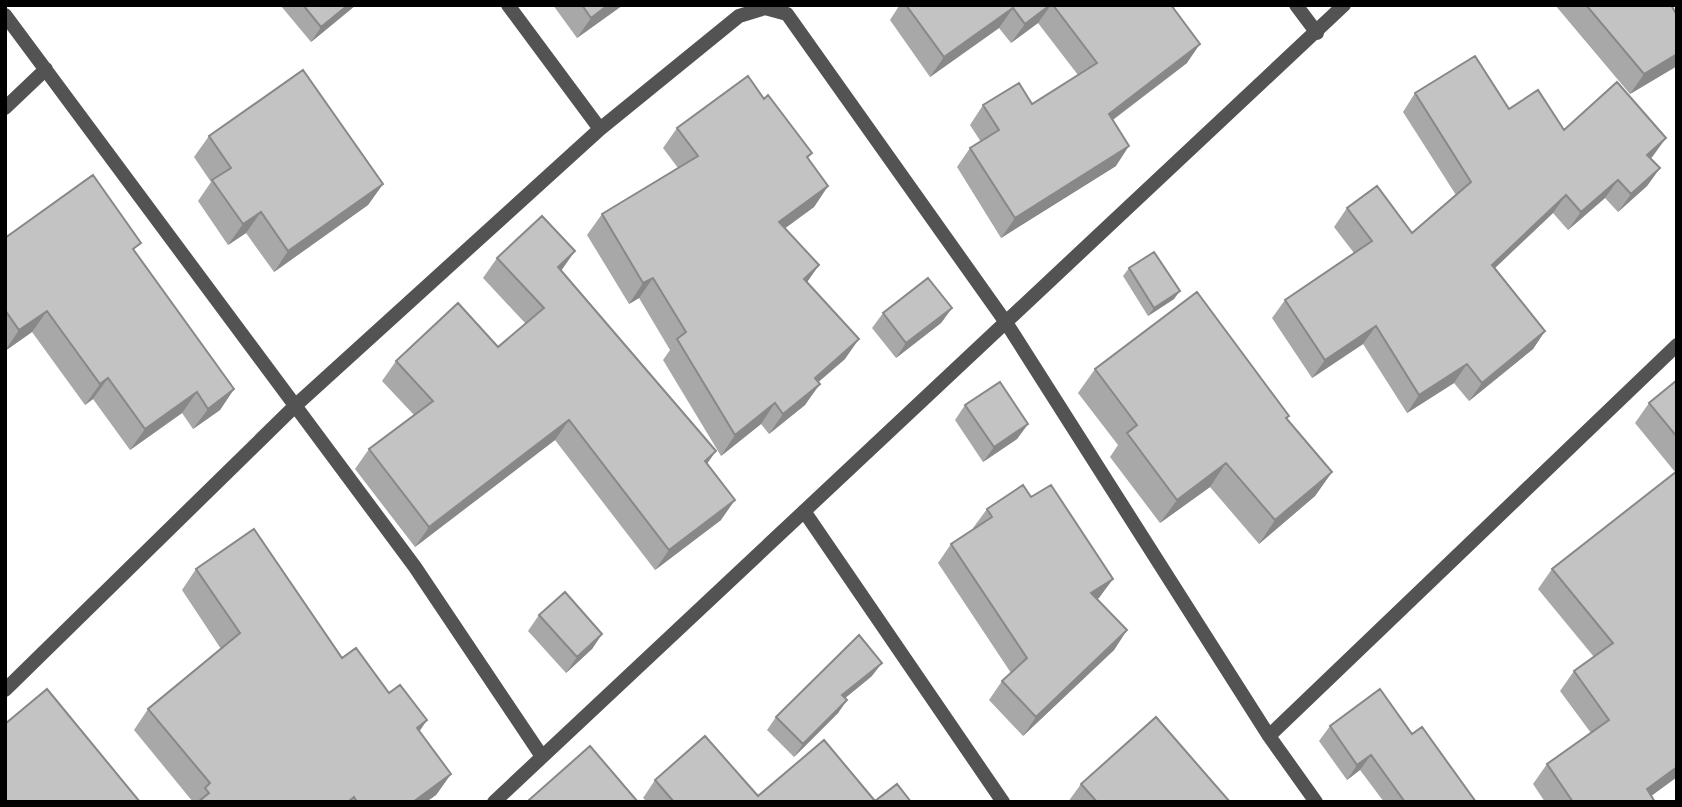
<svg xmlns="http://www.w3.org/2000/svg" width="1682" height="807" font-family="Barlow,sans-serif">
  <rect width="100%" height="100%" fill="#fff"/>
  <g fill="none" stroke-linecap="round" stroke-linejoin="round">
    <path stroke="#535353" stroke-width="14" d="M508 5 600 129
      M1296 5 1317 33
      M5 15 415 567 541 755
      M5 108 46 69
      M804 511 1003 802
      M5 690 296 405 600 129 739 16 765 8 787 14 1007 324 1269 736 1316 802
      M1269 736 1677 345
      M494 802 1344 5"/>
  </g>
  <path fill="#a8a8a8" d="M282 5H356L311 42 281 6Z
    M553 5H623L577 38Z
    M899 5H1171L1187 63 1113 120 1116 166 1001 238 957 167 970 148 981 142 970 125 983 105 1032 104 1078 75 1038 23 1011 43 999 28 930 77 890 20 899 6Z
    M1555 5H1674L1672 7 1677 66 1630 94Z
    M1415 93 1509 109 1564 130 1653 156 1651 158 1660 168 1647 186 1618 212 1605 198 1568 230 1553 213 1495 268 1545 331 1533 349 1469 401 1454 383 1407 413 1363 344 1312 378 1272 318 1285 300 1354 253 1334 227 1347 208 1412 233 1456 195 1403 112Z
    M764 99 812 153 808 158 828 186 814 207 785 228 819 265 807 282 845 359 818 382 805 405 769 434 761 424 721 456 663 360 670 350 639 298 629 304 587 235 602 214 678 168 663 148 677 128Z
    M209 136 383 184 368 205 274 272 246 233 228 245 198 201 211 182 194 157Z
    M5 238 135 252 234 389 220 410 193 429 182 413 130 450 93 399 85 405 32 332 5 351Z
    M575 251 561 270 707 463 721 520 655 570 555 440 415 547 355 469 369 449 414 415 382 381 396 361 498 347 526 324 483 278 497 258Z
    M1129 268 1174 299 1148 316 1123 276Z
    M952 308 941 323 896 358 872 328 883 313Z
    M1095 369 1289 416 1287 419 1332 472 1315 496 1259 544 1210 487 1160 523 1110 457 1118 445 1078 393Z
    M1677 380V777L1651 796 1655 802H1545L1533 784 1547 764 1591 733 1560 691 1574 671 1594 657 1538 589 1552 569 1675 472 1635 423 1649 403Z
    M965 405 1028 424 1017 439 983 462 955 420Z
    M1031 497 1113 579 1097 599 1127 630 1114 650 1023 736 989 700 1002 681 1011 673 938 563 951 544 974 529 973 528 987 509Z
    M196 569 342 658 427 720 419 731 451 774 436 795 426 802H193L134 730 148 709 221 649 182 590Z
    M539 615 602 634 592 649 566 673 528 631Z
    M872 676 845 698 847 700 838 713 794 757 767 730 776 717Z
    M1330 726 1412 734 1476 802H1384L1360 770 1347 780 1319 741Z
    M655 780 758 796 911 802H647L643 798Z
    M1081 784 1230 802H1068Z"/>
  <path fill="#888" d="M348 5H356L311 42 321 27Z
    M608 5H623L577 38 591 18Z
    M1050 5H1051L1038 23 1011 43 1025 24Z
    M1013 8 999 28 930 77 944 57Z
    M1200 44 1187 63 1095 133 1109 114Z
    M1677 54V66L1630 94 1644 74Z
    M1666 138 1653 156 1634 173 1647 155Z
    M1129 146 1116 166 1001 238 1015 218Z
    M1660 168 1647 186 1618 212 1631 194Z
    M1618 180 1605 198 1568 230 1581 212Z
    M383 184 368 205 274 272 288 251Z
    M828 186 814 207 765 243 779 222Z
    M1566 195 1553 213 1479 283 1492 265Z
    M261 212 246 233 228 245 243 224Z
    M575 251 561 271 558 267Z
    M819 265 805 285 804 279Z
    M653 278 639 298 629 304 643 283Z
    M1180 291 1174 299 1148 316 1154 308Z
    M952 308 941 323 896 358 906 343Z
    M47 311 32 332 5 351 19 330Z
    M1376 326 1363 344 1312 378 1325 360Z
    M1545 331 1533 349 1469 401 1482 383Z
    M859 339 845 359 800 398 815 378Z
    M1467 364 1454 383 1407 413 1419 395Z
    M108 378 93 399 85 405 100 384Z
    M820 384 805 405 769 434 783 414Z
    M234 389 220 410 193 429 208 409Z
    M197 392 182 413 130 450 145 429Z
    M775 403 761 424 721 456 735 435Z
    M569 420 555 440 415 547 429 527Z
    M1028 424 1017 439 983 462 994 447Z
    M716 451 702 471 705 461Z
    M1226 463 1210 487 1160 523 1177 500Z
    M1332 472 1315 496 1259 544 1275 520Z
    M735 500 721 520 655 570 669 550Z
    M1113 579 1099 598 1078 612 1091 593Z
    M1127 630 1114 650 1023 736 1036 717Z
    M602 634 592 649 566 673 577 657Z
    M882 663 872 676 833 708 842 695Z
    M847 700 838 713 794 757 803 744Z
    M427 720 413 741 417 728Z
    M1371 755 1360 770 1347 780 1357 765Z
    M1677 767V777L1643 802 1647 789Z
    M451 774 436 795 426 802H413Z"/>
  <path fill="#c3c3c3" stroke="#888" stroke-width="2" d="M303 5H348L321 27Z
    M582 5H608L591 18Z
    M906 5H1050L1025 24 1013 8 944 57Z
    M1053 5H1171L1200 44 1109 114 1129 146 1015 218 970 148 999 130 983 105 1019 83 1032 104 1097 63Z
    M1586 5H1671L1677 15V54L1644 74Z
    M1475 56 1509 109 1538 90 1564 130 1617 82 1666 138 1647 155 1660 168 1631 194 1618 180 1581 212 1566 195 1492 265 1545 331 1482 383 1467 364 1419 395 1376 326 1325 360 1285 300 1372 241 1347 208 1377 186 1412 233 1471 182 1415 93Z
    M303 70 383 184 288 251 261 212 243 224 212 180 231 168 209 136Z
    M748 76 764 99 768 95 812 153 807 157 828 186 779 222 819 265 804 279 859 339 815 378 820 384 783 414 775 403 735 435 677 339 686 332 653 278 643 283 602 214 698 156 677 128Z
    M93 175 141 243 133 249 234 389 208 409 197 392 145 429 108 378 100 384 47 311 19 330 5 310V238Z
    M542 216 575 251 558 267 716 451 705 461 735 500 669 550 569 420 429 527 369 449 433 401 396 361 458 303 498 347 544 308 497 258Z
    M1154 252 1180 291 1154 308 1129 268Z
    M928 278 952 308 906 343 883 313Z
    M1197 292 1289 416 1286 418 1332 472 1275 520 1226 463 1177 500 1127 433 1137 425 1095 369Z
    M1677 380V437L1649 403Z
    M1000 382 1028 424 994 447 965 405Z
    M1677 471V767L1647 789 1655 802H1573L1547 764 1609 720 1574 671 1613 643 1552 569Z
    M1023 485 1031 497 1051 485 1113 579 1091 593 1127 630 1036 717 1002 681 1027 658 951 544 992 517 987 509Z
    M254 529 342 658 356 648 389 693 400 685 427 720 417 728 451 774 413 802H357L354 797 348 802H198L209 793 205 788 210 783 148 709 240 633 196 569Z
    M565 592 602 634 577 657 539 615Z
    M859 635 882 663 842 695 847 700 803 744 776 717Z
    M47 689 140 802H5V724Z
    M1380 689 1412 734 1422 727 1476 802H1405L1371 755 1357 765 1330 726Z
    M1156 717 1230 802H1097L1081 784Z
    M705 736 758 796 824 740 875 801 897 784 911 802H674L655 780Z
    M590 746 638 802H530L529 800Z"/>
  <rect width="1682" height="807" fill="none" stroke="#000000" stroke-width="14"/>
</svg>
